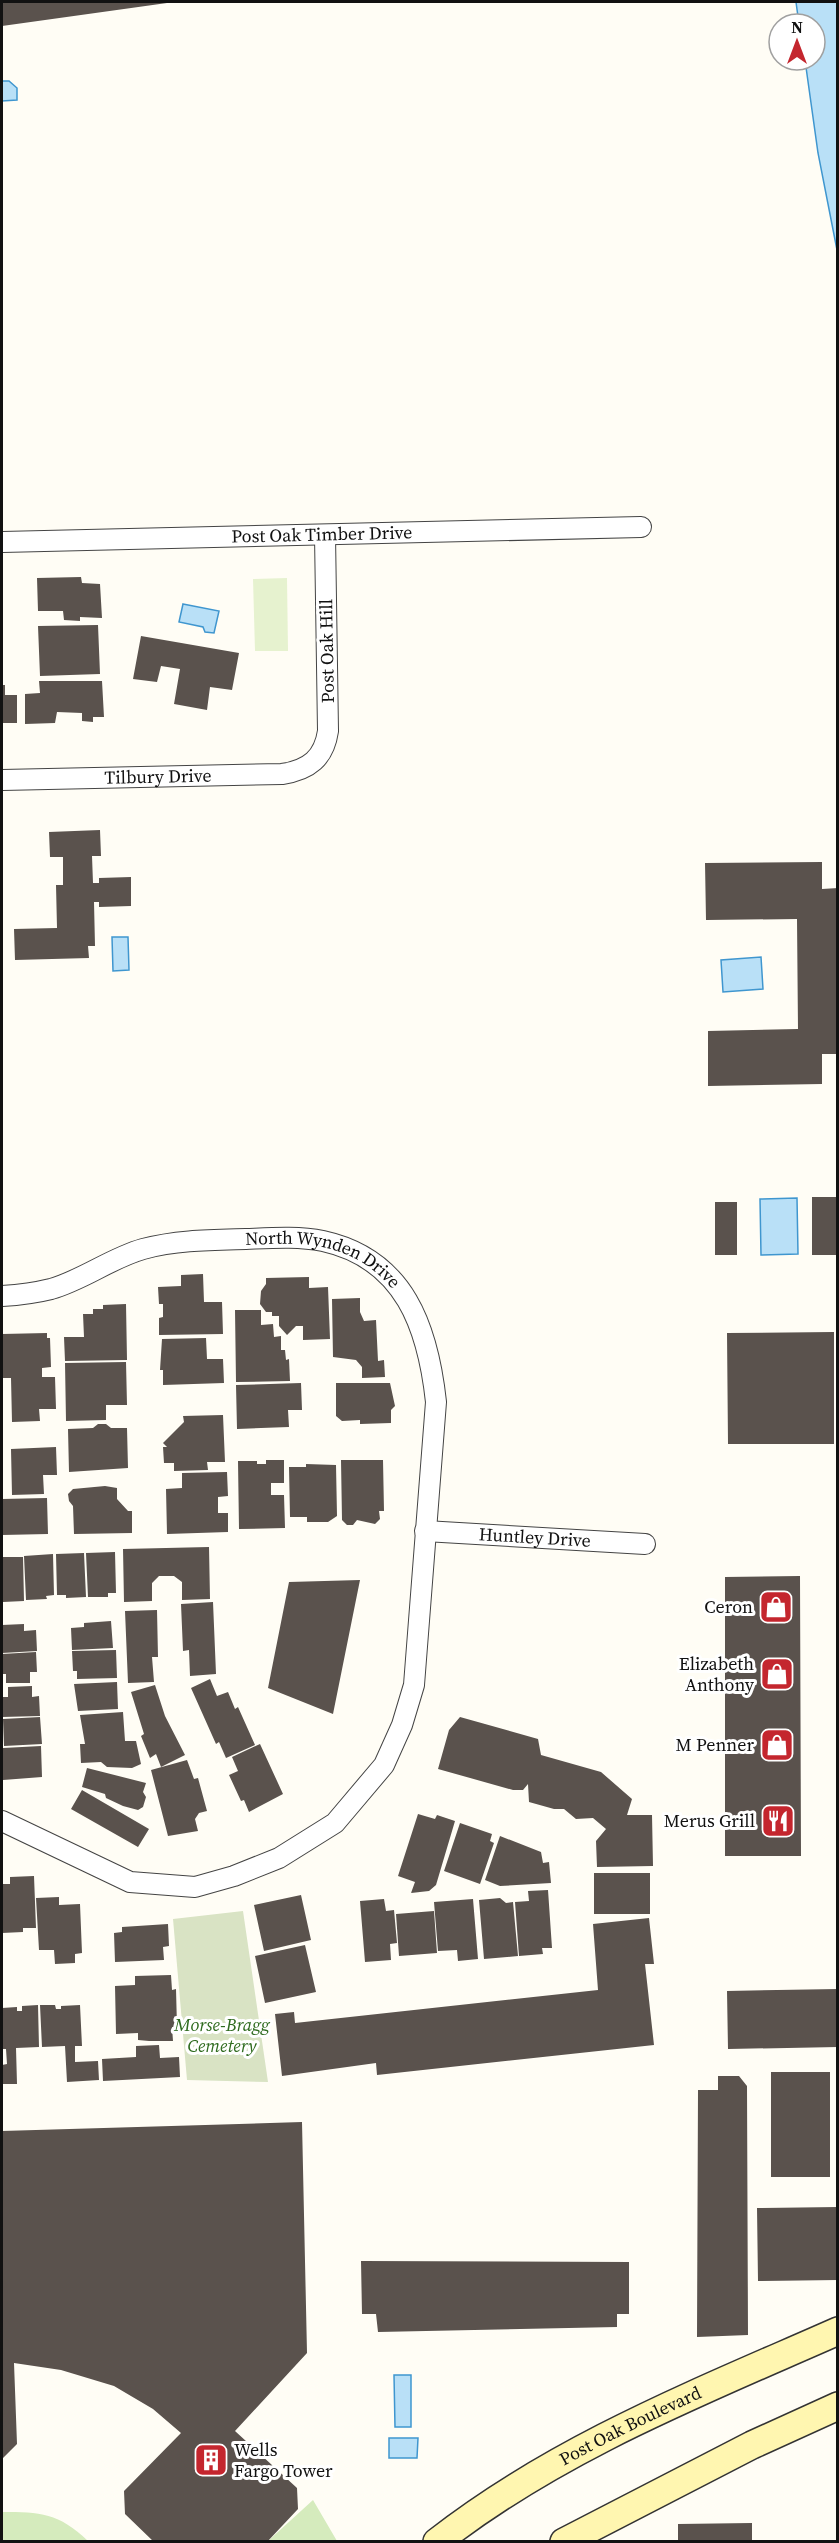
<svg xmlns="http://www.w3.org/2000/svg" width="839" height="2543" font-family="'Source Serif 4',serif">
  <rect width="100%" height="100%" fill="#fffdf5"/>
  <path fill="#d5ebbd" d="M313 2500 337 2541H268Z
    M2 2512C40 2512 59 2513 88 2541H2Z"/>
  <path fill="#d9e3c4" d="M243 1911 268 2082 187 2080 173 1919Z"/>
  <path fill="#e6f2cf" d="M287 578 288 651H255L253 579Z"/>
  <path fill="#b9e0f7" stroke="#3f96cf" stroke-width="1.5" d="M796 2H837V250L818 153 805 60H815V24H799Z
    M2 81H9L17 88V100L2 101Z
    M183 604 219 611 214 633 205 632 203 627 179 622Z
    M112 937H128L129 970 113 971Z
    M761 957 763 989 723 992 721 960Z
    M797 1198 798 1254 761 1255 760 1199Z
    M394 2375H411V2427H395Z
    M389 2438H418L417 2458H389Z"/>
  <path fill="#5a524d" d="M2 2H167V3L2 26Z
    M81 577 82 583 100 584 102 618 80 617V621L64 620 63 611H38L37 578Z
    M98 625 100 674 40 676 38 626Z
    M141 636 239 653 232 690 210 687 207 710 174 704 180 669 161 666 157 682 133 679Z
    M39 681H102L104 717H93V722L82 721V713L57 712 55 723 25 724V694L40 693Z
    M2 685H5V695H17V723H2Z
    M100 830 101 856H92L93 883H99V878L131 877V906L99 907V902H94L95 946H88L89 958 15 960 14 929 57 928 56 885H63V857H50L49 832Z
    M822 862V889L838 888V1054H822V1084L708 1086V1031L798 1029 797 919 706 920 705 863Z
    M812 1197H837V1255H812Z
    M715 1202H737V1255H715Z
    M203 1274 204 1302H222L223 1334 159 1335V1318L163 1317V1304H159L158 1287 181 1286V1275Z
    M309 1277V1288L328 1287 330 1339 303 1340V1326H296L287 1335 279 1326V1316H272V1312H266L260 1304 261 1291 266 1284V1278Z
    M360 1298V1312L364 1321 376 1320 378 1361 384 1360 385 1377 362 1378V1367L356 1360 333 1357 332 1299Z
    M126 1304 127 1360 65 1361 64 1337H84L83 1314H93V1309H103V1305Z
    M235 1310H261V1325L273 1324 274 1337 281 1336V1350H285L286 1360 289 1359 290 1381 236 1382Z
    M834 1332V1444H728L727 1333Z
    M47 1333V1338H50L51 1367 42 1368V1377H55L56 1409H39L40 1421 12 1422 11 1378H2V1334Z
    M206 1338 207 1359H223L224 1383 163 1385V1370H160L162 1339Z
    M126 1362 127 1405H106V1420L66 1421 65 1363Z
    M301 1383 302 1410H288L289 1427 237 1429 236 1385Z
    M336 1383H390L395 1406 391 1410V1423L360 1424V1420L342 1421 336 1416Z
    M223 1415 225 1462H207L208 1470 174 1471V1463H164L163 1447H167L163 1443 184 1422 183 1416Z
    M98 1424H106L111 1428H127L128 1468 69 1472 68 1429 93 1428Z
    M56 1447 57 1475H43L44 1494 12 1495 11 1449Z
    M266 1460H284V1483H271V1495H284L285 1528 239 1529 238 1461H257V1464H266Z
    M341 1460H383L384 1511H379L380 1519 375 1524 357 1520 353 1525H347L342 1520Z
    M306 1464 336 1465 337 1516 328 1522H307V1517H290L289 1467H306Z
    M227 1472 228 1496 218 1497V1513H228V1532L167 1534 166 1489 182 1488V1473Z
    M105 1486 117 1488V1499L128 1511H132V1533L74 1534 73 1506 69 1501 68 1494 73 1489Z
    M47 1498 48 1534 2 1535V1499Z
    M209 1547 210 1599 182 1600V1582L174 1576H159L152 1583V1601L124 1602 123 1549Z
    M115 1552 116 1593H108V1597H88L86 1553Z
    M84 1553 86 1597 66 1598V1595H57L56 1554Z
    M53 1554 54 1595 46 1596 47 1599 26 1600 24 1556Z
    M2 1557H23L24 1601 3 1602 2 1598Z
    M800 1576 801 1856H725V1577Z
    M360 1580 333 1714 268 1688 289 1582Z
    M213 1602 216 1674 190 1676 189 1650 183 1651 181 1604Z
    M157 1610 158 1657H152L154 1682 128 1683 125 1611Z
    M111 1621 113 1648 72 1650 71 1628 84 1627V1623Z
    M24 1624V1631L36 1630 37 1651 2 1653V1625Z
    M116 1650 117 1678 77 1679V1671H73L72 1651Z
    M36 1652 37 1672H30V1683H6V1674H2V1654Z
    M210 1679 217 1696 228 1692 235 1709 238 1707 255 1745 226 1758 219 1742 216 1744 191 1688Z
    M117 1682 118 1709 78 1711 74 1684Z
    M155 1685 165 1716 185 1755 161 1767 156 1754 150 1758 141 1736 144 1734 131 1692Z
    M32 1686V1697L39 1696 40 1716 2 1717V1697H8V1687Z
    M123 1712 125 1741H136L141 1764 132 1768 107 1767 101 1762 81 1763 80 1744H85L80 1715Z
    M40 1717 42 1744 4 1746 3 1719Z
    M460 1717 538 1739 541 1755 601 1772 632 1799 627 1815H652L653 1866 597 1867 596 1841 606 1829 593 1818 576 1819 564 1809H554L529 1802 528 1784 523 1790H513L438 1769 449 1730Z
    M260 1744 283 1794 249 1812 244 1800 241 1801 229 1775 238 1771 232 1757Z
    M41 1746 42 1777 3 1780V1748Z
    M187 1760 194 1779 198 1778 207 1811 199 1813 195 1819 198 1831 168 1836 151 1770Z
    M87 1768 146 1783 143 1792 146 1797 143 1807 138 1810 123 1806 106 1798 105 1794 82 1787Z
    M82 1790 149 1829 138 1847 71 1809Z
    M418 1814 435 1819 437 1815 455 1821 436 1885 429 1891 411 1893 415 1882 398 1876Z
    M460 1823 492 1834 490 1841 494 1843 480 1884 444 1871Z
    M500 1836 541 1852 543 1863 549 1862 551 1883 500 1886 485 1880Z
    M594 1873H650V1914H594Z
    M34 1876 36 1928H23V1932L2 1933V1884H10V1877Z
    M548 1890 552 1948H542L543 1954 519 1956 515 1902 529 1901 528 1891Z
    M301 1895 311 1940 264 1951 254 1905Z
    M59 1897V1905L80 1904 82 1953 75 1954V1963L55 1964 54 1950H39L36 1898Z
    M500 1898 506 1903 513 1902 518 1956 484 1959 479 1900Z
    M384 1899 386 1911 394 1910 397 1943 390 1944 391 1960 365 1962 360 1901Z
    M473 1899 478 1959 458 1961 457 1950 438 1951 434 1902Z
    M434 1911 437 1953 399 1956 396 1914Z
    M649 1918 654 1964H645L654 2045 377 2075 376 2063 282 2076 275 2014 294 2012 295 2023 598 1990 593 1924Z
    M168 1924 169 1946 163 1947 164 1960 115 1962 114 1933 122 1932V1927Z
    M305 1945 316 1992 265 2003 255 1956Z
    M171 1975 172 1990 176 1989 177 2027H172L173 2041H149L138 2040V2033L116 2034 115 1986 135 1985V1976Z
    M838 1989V2047L728 2049 727 1991Z
    M38 2005 39 2047 16 2048 17 2084H2V2065L7 2064 6 2049H2V2008L17 2007V2011H22V2006Z
    M40 2005H55L56 2009H61V2006L80 2005 82 2046H75V2062L98 2061 99 2080 67 2082 65 2046 42 2047Z
    M159 2045 160 2058 179 2057 180 2077 103 2081 102 2059 136 2057V2046Z
    M771 2072H830V2177H771Z
    M718 2076H739L747 2086 748 2335 697 2337 698 2090H718Z
    M302 2122 307 2353 235 2431 297 2488 298 2509 267 2542H154L125 2514 124 2491 181 2433 153 2409 114 2386 61 2370 14 2363 17 2444 2 2459V2131Z
    M838 2207V2280L758 2281 757 2208Z
    M361 2261 629 2262V2314H617V2327L378 2332 376 2314H362Z
    M752 2523V2542H678V2524Z"/>
  <g fill="none" stroke-linecap="round" stroke-linejoin="round">
    <g stroke="#444" stroke-width="22">
      <g id="minor">
        <path id="s1" d="M2 542 641 527"/>
        <path id="s2" d="M2 780 282 774C309 770 324 758 328 731L325 535"/>
        <path id="s3" d="M2 1296C18 1295 35 1293 51 1289 83 1280 111 1258 143 1249 177 1240 211 1240 246 1239 271 1238 298 1236 323 1241 405 1259 428 1328 436 1402L414 1685 402 1725 384 1765 335 1823 279 1858 234 1876 195 1887 130 1882 2 1821"/>
        <path id="s4" d="M425 1531 645 1544"/>
      </g>
    </g>
    <g stroke="#333" stroke-width="30">
      <g id="secondary">
        <path id="s5" d="M437 2542C557 2448 700 2392 838 2331"/>
        <path d="M564 2542 752 2445 838 2406"/>
      </g>
    </g>
    <use href="#minor" stroke="#fff" stroke-width="20"/>
    <use href="#secondary" stroke="#fff6b0" stroke-width="27"/>
  </g>
  <defs>
    <g id="shop-square" transform="scale(1.725)"><rect x="-9" y="-9" width="18" height="18" rx="4" fill="#c4262e" stroke="#fff"/><path d="M-5-2.5h2.3a2.7 3.5 0 0 1 5.4 0H5L5.5 6h-11ZM-1.5-2.5h3a1.5 2.3 0 0 0-3 0Z" fill="#fff"/></g>
    <g id="restaurant-square" transform="scale(1.725)"><rect x="-9" y="-9" width="18" height="18" rx="4" fill="#c4262e" stroke="#fff"/><path d="M-5-6h1v4h1v-4h1v4h1v-4h1v5L-1.5 .5V6h-2V.5L-5-1ZM5-6V6H3V1.5H1.5Q1.5-4 5-6Z" fill="#fff"/></g>
    <g id="building-square" transform="scale(1.725)"><rect x="-9" y="-9" width="18" height="18" rx="4" fill="#c4262e" stroke="#fff"/><path d="M-4-6H4V6H1V3H-1V6H-4ZM-2.5-4.3h1.7v1.8h-1.7ZM.8-4.3h1.7v1.8H.8ZM-2.5-1h1.7V.8h-1.7ZM.8-1h1.7V.8H.8Z" fill="#fff"/></g>
  </defs>
  <g fill-rule="evenodd">
    <use href="#shop-square" x="776" y="1607"/>
    <use href="#shop-square" x="777" y="1674"/>
    <use href="#shop-square" x="777" y="1745"/>
    <use href="#restaurant-square" x="778" y="1821"/>
    <use href="#building-square" x="211" y="2460"/>
  </g>
  <g text-anchor="middle" stroke-width="6" stroke-linejoin="round" paint-order="stroke">
    <g font-size="18" fill="#111" stroke="#fff">
      <text dy="6" stroke="none"><textPath href="#s1" startOffset="320">Post Oak Timber Drive</textPath></text>
      <text transform="translate(327 651) rotate(-91)" y="6">Post Oak Hill</text>
      <text dy="6" stroke="none"><textPath href="#s2" startOffset="156">Tilbury Drive</textPath></text>
      <text dy="6" stroke="none"><textPath href="#s3" startOffset="336">North Wynden Drive</textPath></text>
      <text dy="6" stroke="none"><textPath href="#s4" startOffset="110">Huntley Drive</textPath></text>
      <text dy="6" stroke="none"><textPath href="#s5" startOffset="226">Post Oak Boulevard</textPath></text>
    </g>
    <g font-size="18" fill="#111" stroke="#fff" text-anchor="end">
      <text x="753" y="1613">Ceron</text>
      <text x="754" y="1670">Elizabeth<tspan x="754" dy="21">Anthony</tspan></text>
      <text x="754" y="1751">M Penner</text>
      <text x="755" y="1827">Merus Grill</text>
      <text x="234" y="2456" text-anchor="start">Wells<tspan x="234" dy="21">Fargo Tower</tspan></text>
    </g>
    <g font-size="18" font-style="italic" fill="#2f6b1f" stroke="#fff">
      <text x="222" y="2031">Morse-Bragg<tspan x="222" dy="21">Cemetery</tspan></text>
    </g>
  </g>
  <rect width="839" height="2543" fill="none" stroke="#111111" stroke-width="6"/>
  <g transform="translate(797 42)"><circle r="28" fill="#ffffff" stroke="#a0a0a0" stroke-width="1.5"/>
  <path d="M0-4.5L10 22L0 15L-10 22Z" fill="#c4262e"/>
  <text y="-9" font-size="16" font-weight="bold" text-anchor="middle" fill="#111111">N</text>
  </g>
</svg>
